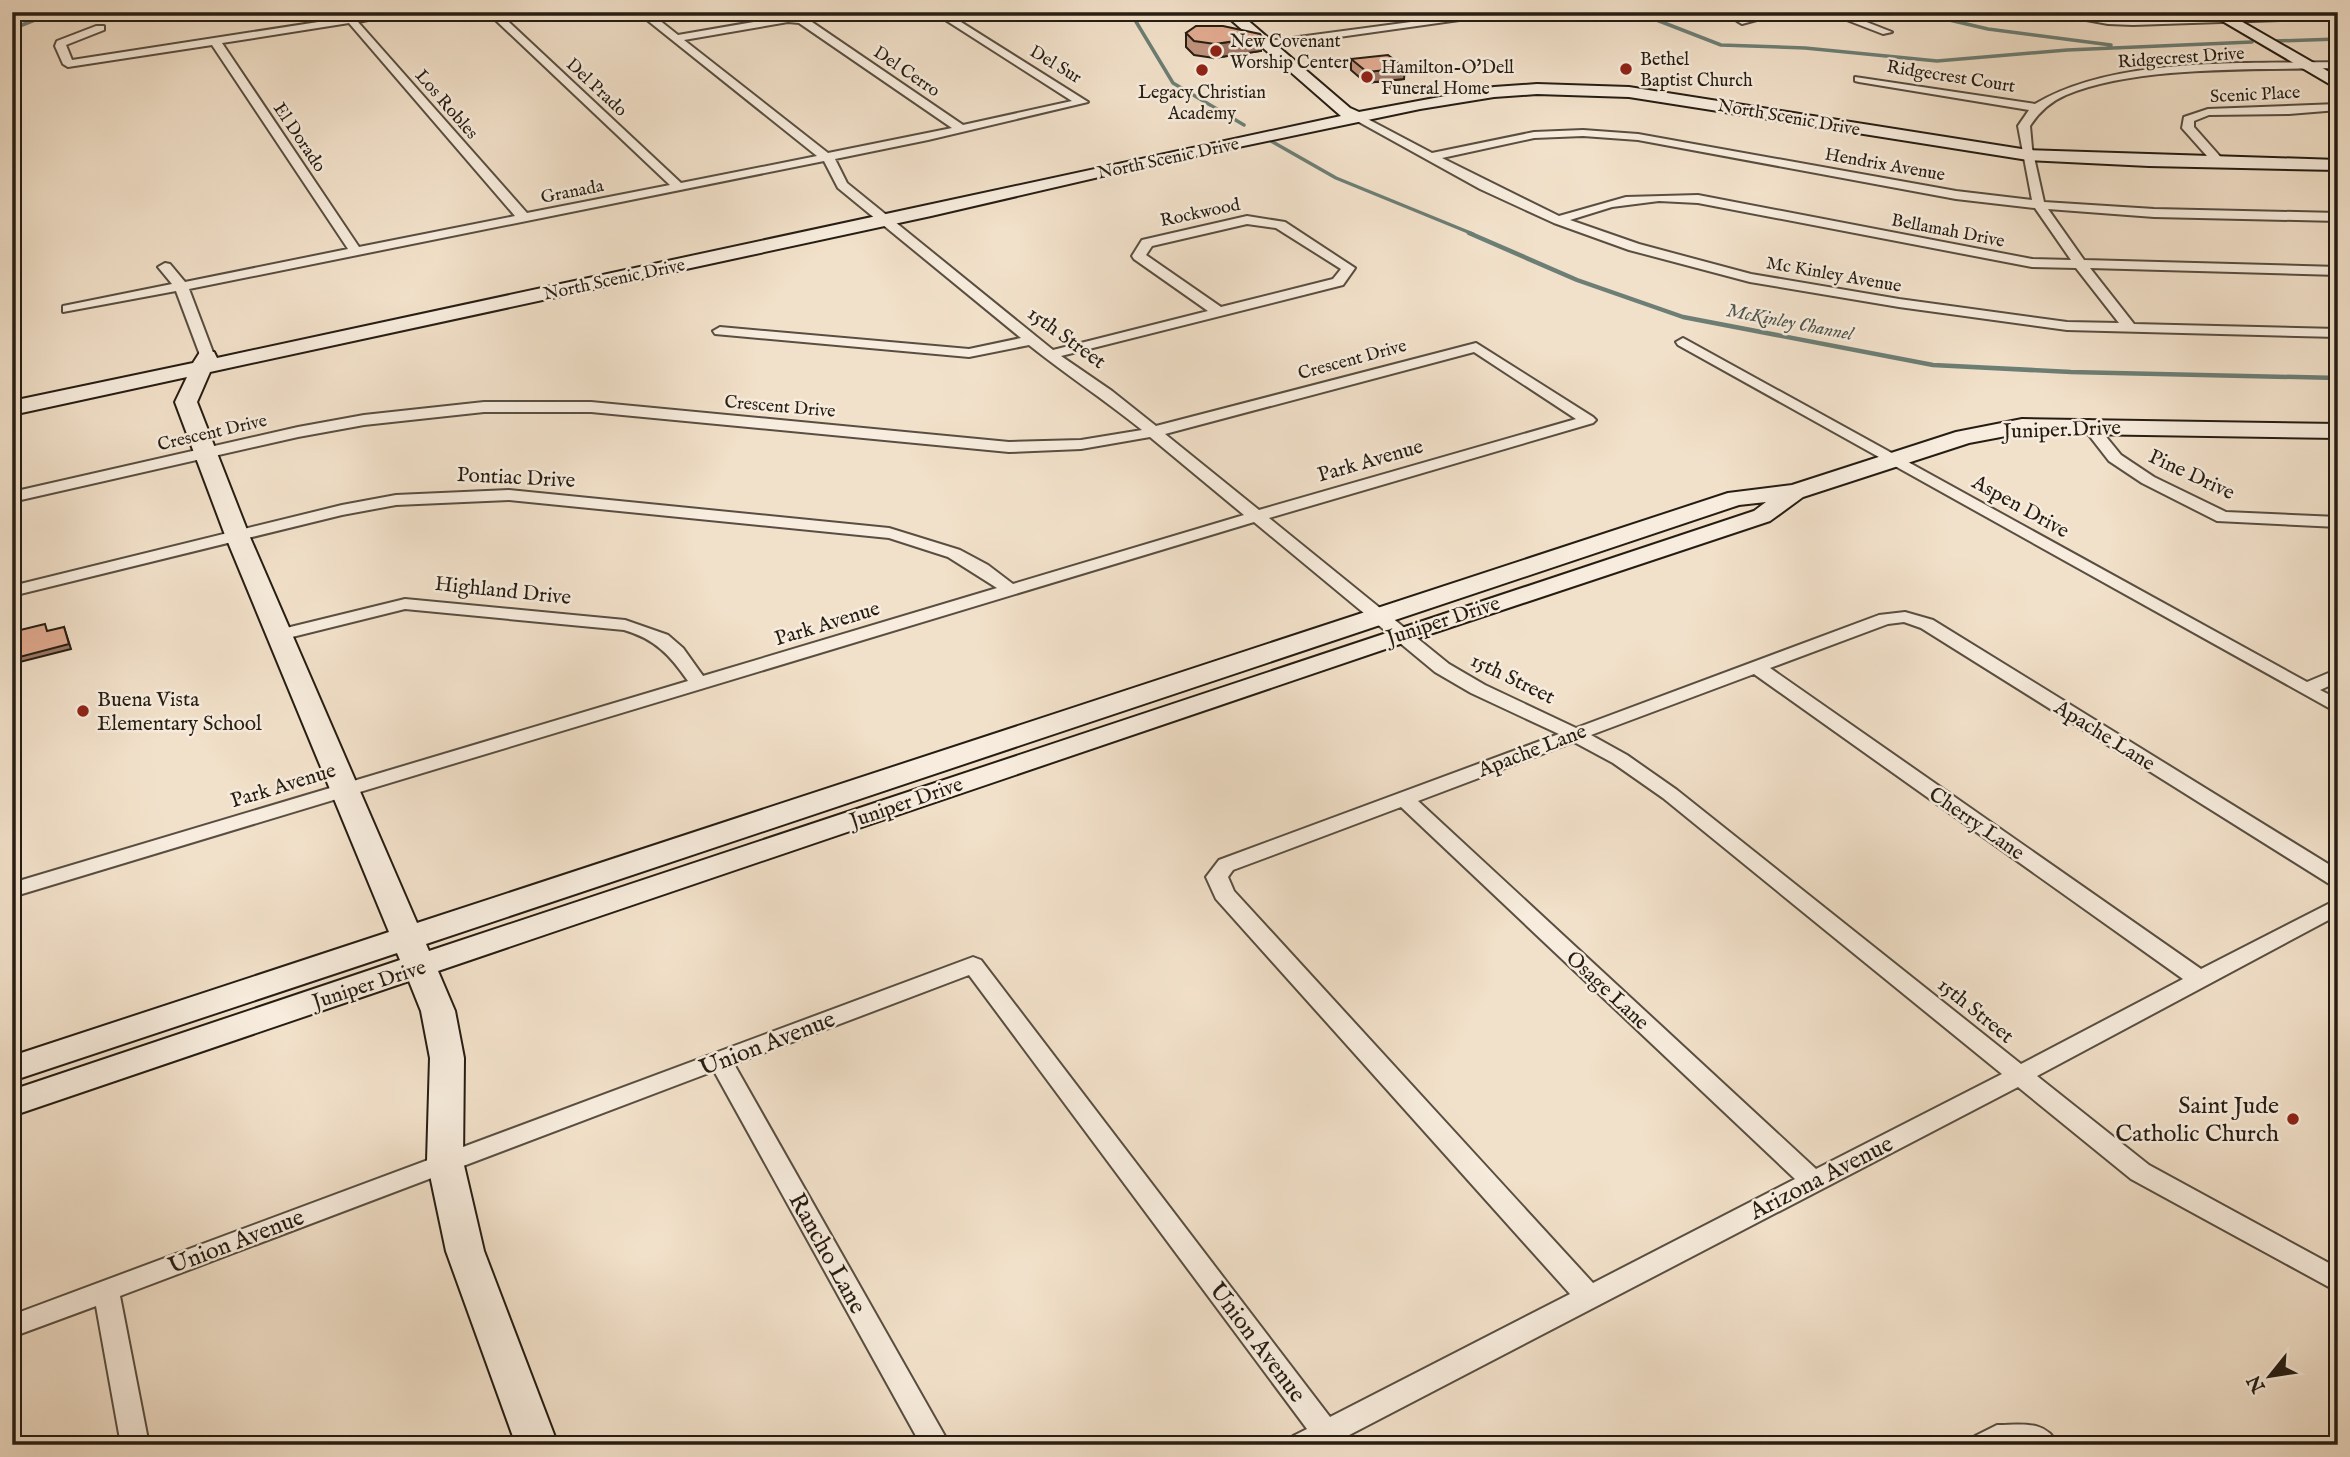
<svg xmlns="http://www.w3.org/2000/svg" width="2350" height="1457" font-family="'IM FELL English',serif">
  <rect width="100%" height="100%" fill="#f2e1ca"/>
  <filter id="stains"><feTurbulence type="fractalNoise" baseFrequency=".00286" numOctaves="4"/><feColorMatrix values="0 0 0 0 .2 0 0 0 0 .09 0 0 0 0 .02 0 0 0 .5 -.17"/></filter>
  <radialGradient id="worn" r=".72"><stop offset=".6" stop-color="#630" stop-opacity="0"/><stop offset="1" stop-color="#630" stop-opacity=".3"/></radialGradient>
  <g fill="none" stroke-linecap="round" stroke-linejoin="round">
    <path stroke="#6c7e75" stroke-width="3.5" d="M1106 12 1135 20 1173 83 1244 125
      M1636 12 1721 45 1805 48 1937 61 2067 50 2252 42
      M1915 12 1988 29 2111 45
      M12 29 55 12
      M2275 41 2338 39
      M1271 141 1336 178 1473 234"/>
    <path stroke="#6c7e75" stroke-width="4.5" d="M1469 233 1577 280 1683 317 1933 365 2071 372 2338 378"/>
    <g stroke="#584e41" stroke-width="4">
      <path id="street" d="M341 12H350L354 17 408 12 358 22 527 213 670 185 487 12H498L681 183 817 156 637 12H649L678 35 788 16 806 18 963 125 1072 101 933 12H945L1088 102 928 140 835 159 847 183 1053 350 1208 311 1134 259 1132 256 1142 240 1247 216 1285 222 1355 268 1343 285 1061 356 1112 391 1156 426 1476 343 1593 417 1596 420 1593 423 1269 518 1449 664 1485 685 1576 728 1879 615 1905 612 1933 620 2338 870V887L2331 885 1921 628 1904 622 1888 624 1770 668 2201 969 2338 899V915L2037 1076 2149 1165 2338 1268V1292L2131 1179 2018 1087 1330 1445H1289L1293 1436 1307 1429 969 975 734 1064 950 1445H921L714 1071 120 1296 149 1445H121L96 1306 12 1337V1315L973 957 981 960 1330 1417 1570 1294 1216 899 1206 877 1219 860 1559 734 1471 693 1435 672 1254 522 12 897V883L688 681C670 655 655 639 624 630L405 609 280 640 271 635 274 631 405 599 625 620 668 635 683 648 703 676 997 588 948 557 889 538 509 500 396 505 342 515 12 596V586L342 505 396 495 509 490 889 528 960 550 988 565 1013 584 1244 515 1150 437 1081 449 1009 452 591 412H484L364 425 298 437 12 502V492L298 427 364 415 484 402H591L1009 442 1081 440 1142 430C1105 400 1065 374 1029 345L969 357 715 334 713 331 720 327 969 349 1021 338 838 188 824 161 189 289 214 355 207 359 200 355 176 291 63 312V306L172 284 158 267 165 263 170 264 185 282 348 249 212 45 68 67 63 64 55 46 57 41 96 26H104V30L66 45 72 60 344 18ZM788 22 799 23 952 128 828 153 684 40ZM349 23 515 216 359 247 222 43ZM1247 224 1276 228 1341 269 1333 279 1221 307 1146 255 1152 246ZM1474 352 1576 419 1259 510 1165 434ZM1754 674 2183 979 2021 1064 1677 790 1627 755 1591 735ZM1574 742 1613 763 1663 798 2002 1074 1816 1169 1418 801ZM1401 807 1795 1179 1593 1283 1234 891 1228 877 1233 870Z
        M1486 12H1516L1268 47 1263 44 1268 41Z
        M1767 12H1786L1742 24 1737 21Z
        M1826 12H1841L1892 32 1883 34Z
        M2043 12 2133 19 2338 12V18L2133 25 2108 24Z
        M2338 62V68C2260 70 2136 65 2066 95 2050 102 2039 112 2030 126L2032 148 2044 202 2154 209 2338 213V221L2154 217 2048 209 2084 260 2338 267V275L2090 268 2134 324 2338 329V337L2067 330 1899 307 1750 282 1629 250 1554 223 1480 189 1350 117 1360 115 1432 153 1534 132 1583 130 1638 134 1956 191 2032 200 2018 126 2029 110 1859 82 1855 81V77L2035 104C2115 56 2246 64 2338 62ZM1583 136 1638 140 1956 199 2035 208 2071 260 2032 259 1698 195 1626 197 1559 216 1442 158 1534 138ZM1659 201 1698 203 2032 267 2076 268 2119 323 2067 322 1899 299 1751 274 1639 244 1570 220 1612 207Z
        M2338 104V110L2289 114 2209 115 2194 121V127L2225 162 2219 166 2215 165 2182 128 2184 117 2208 109Z
        M1683 338 2307 682 2338 669V682L2320 690 2338 699V713L1678 345 1676 342Z
        M2089 420 2094 422 2121 455 2154 477 2226 512 2338 517V527L2217 521 2142 483 2109 461 2081 425Z
        M1997 1425C2021 1425 2046 1419 2058 1445H1971L1975 1436Z"/>
    </g>
    <g stroke="#251d13" stroke-width="4">
      <path id="secondary" d="M1222 12H1238L1350 108 1359 112 1494 87 1537 84 1629 87 2028 150 2338 160V170L2149 166 2028 160 1629 97 1537 94 1494 97 1420 109 1138 168 931 216 210 372 197 402 249 535 417 923 1728 493 1792 485 1956 432 2022 419 2338 424V438L2022 433 1969 443 1803 497 1770 521 1409 641 438 971 455 1011 464 1058 463 1161 484 1251 558 1445H516L446 1251 427 1161 430 1058 421 1011 409 981 12 1116V1090L400 960 397 953 12 1081V1056L389 932 225 535 175 402 187 377 12 415V401L193 363 200 352H214L217 358 1341 116ZM1766 502 1754 511 429 951 426 944 1739 505Z
        M2207 12H2225L2338 77V89Z"/>
    </g>
    <use href="#street" fill="#f7ecdd" fill-rule="evenodd"/>
    <use href="#secondary" fill="#f7ecdd" fill-rule="evenodd"/>
  </g>
  <path fill="#c2937d" stroke="#251d13" stroke-width="2" d="M1186 33 1262 37 1261 51 1214 58 1194 55 1186 47Z
    M1351 59 1404 79 1366 83 1351 70Z"/>
  <path fill="#9e7866" stroke="#251d13" stroke-width="2" d="M1262 37 1261 51 1214 58 1215 44Z
    M1405 68 1404 79 1366 83 1367 72Z
    M64 627 71 649 12 664V659Z"/>
  <path fill="#e2ab91" stroke="#251d13" stroke-width="2" d="M1196 26H1223L1260 34 1262 37 1215 44 1194 41 1186 33Z
    M1388 55 1405 68 1367 72 1351 59Z
    M45 624 47 631 64 627 69 644 12 659V632Z"/>
  <g fill="#8f2418" stroke="#f7ecdd" stroke-width="2.5">
    <circle cx="1216" cy="51" r="7"/>
    <circle cx="1626" cy="69" r="7"/>
    <circle cx="1202" cy="70" r="7"/>
    <circle cx="1367" cy="77" r="7"/>
    <circle cx="83" cy="711" r="7"/>
    <circle cx="2293" cy="1119" r="7"/>
  </g>
  <g text-anchor="middle" stroke-width="5" stroke-linejoin="round" paint-order="stroke">
    <g font-size="18" fill="#251d13" stroke="#f7ecdd" text-anchor="start">
      <text x="1230" y="47">New Covenant<tspan x="1230" dy="21">Worship Center</tspan></text>
      <text x="1640" y="65">Bethel<tspan x="1640" dy="21">Baptist Church</tspan></text>
      <text x="1381" y="73">Hamilton-O'Dell<tspan x="1381" dy="21">Funeral Home</tspan></text>
      <text x="1202" y="98" text-anchor="middle">Legacy Christian<tspan x="1202" dy="21">Academy</tspan></text>
    </g>
    <g font-size="18" fill="#251d13" stroke="#f7ecdd">
      <text transform="translate(2181 57) rotate(-4)" y="6">Ridgecrest Drive</text>
      <text transform="translate(1056 64) rotate(31)" y="6">Del Sur</text>
      <text transform="translate(907 71) rotate(34)" y="6">Del Cerro</text>
      <text transform="translate(1951 76) rotate(9)" y="6">Ridgecrest Court</text>
      <text transform="translate(597 87) rotate(43)" y="6">Del Prado</text>
      <text transform="translate(2255 94) rotate(-3)" y="6">Scenic Place</text>
      <text transform="translate(447 104) rotate(49)" y="6">Los Robles</text>
      <text transform="translate(1789 117) rotate(10)" y="6">North Scenic Drive</text>
      <text transform="translate(300 137) rotate(56)" y="6">El Dorado</text>
      <text transform="translate(1168 158) rotate(-12)" y="6">North Scenic Drive</text>
      <text transform="translate(1885 164) rotate(10)" y="6">Hendrix Avenue</text>
      <text transform="translate(572 191) rotate(-11)" y="6">Granada</text>
      <text transform="translate(1200 212) rotate(-12)" y="6">Rockwood</text>
      <text transform="translate(1948 230) rotate(11)" y="6">Bellamah Drive</text>
      <text transform="translate(1834 274) rotate(10)" y="6">Mc Kinley Avenue</text>
      <text transform="translate(614 279) rotate(-12)" y="6">North Scenic Drive</text>
      <text transform="translate(1352 359) rotate(-15)" y="6">Crescent Drive</text>
      <text transform="translate(780 406) rotate(5)" y="6">Crescent Drive</text>
      <text transform="translate(212 432) rotate(-13)" y="6">Crescent Drive</text>
    </g>
    <g font-size="19" font-style="italic" fill="#4e554c" stroke="#f7ecdd">
      <text transform="translate(1790 321) rotate(11)" y="7">McKinley Channel</text>
    </g>
    <g font-size="21" fill="#251d13" stroke="#f7ecdd">
      <text transform="translate(1067 337) rotate(36)" y="7">15th Street</text>
      <text transform="translate(2062 429) rotate(-2)" y="7">Juniper Drive</text>
      <text transform="translate(1370 460) rotate(-16)" y="7">Park Avenue</text>
      <text transform="translate(2192 474) rotate(25)" y="7">Pine Drive</text>
      <text transform="translate(516 477) rotate(3)" y="7">Pontiac Drive</text>
      <text transform="translate(2021 506) rotate(29)" y="7">Aspen Drive</text>
      <text transform="translate(503 590) rotate(6)" y="7">Highland Drive</text>
      <text transform="translate(1443 620) rotate(-18)" y="7">Juniper Drive</text>
      <text transform="translate(827 623) rotate(-17)" y="7">Park Avenue</text>
      <text transform="translate(1513 678) rotate(26)" y="7">15th Street</text>
      <text transform="translate(2105 735) rotate(32)" y="7">Apache Lane</text>
      <text transform="translate(1532 750) rotate(-21)" y="7">Apache Lane</text>
      <text transform="translate(283 785) rotate(-17)" y="7">Park Avenue</text>
      <text transform="translate(906 802) rotate(-19)" y="7">Juniper Drive</text>
      <text transform="translate(1977 823) rotate(35)" y="7">Cherry Lane</text>
      <text transform="translate(369 984) rotate(-18)" y="7">Juniper Drive</text>
      <text transform="translate(1608 990) rotate(43)" y="7">Osage Lane</text>
      <text transform="translate(1976 1010) rotate(39)" y="7">15th Street</text>
    </g>
    <g font-size="21" fill="#251d13" stroke="#f7ecdd" text-anchor="start">
      <text x="97" y="706">Buena Vista<tspan x="97" dy="24">Elementary School</tspan></text>
    </g>
    <g font-size="24" fill="#251d13" stroke="#f7ecdd">
      <text transform="translate(767 1043) rotate(-21)" y="8">Union Avenue</text>
      <text transform="translate(1821 1177) rotate(-27)" y="8">Arizona Avenue</text>
      <text transform="translate(236 1241) rotate(-21)" y="8">Union Avenue</text>
      <text transform="translate(828 1253) rotate(61)" y="8">Rancho Lane</text>
      <text transform="translate(1258 1342) rotate(53)" y="8">Union Avenue</text>
    </g>
    <g font-size="24" fill="#251d13" stroke="#f7ecdd" text-anchor="end">
      <text x="2279" y="1113">Saint Jude<tspan x="2279" dy="28">Catholic Church</tspan></text>
    </g>
  </g>
  <rect width="2350" height="1457" fill="none" stroke="#f2e1ca" stroke-width="42"/>
  <rect x="14" y="14" width="2322" height="1429" fill="none" stroke="#251d13" stroke-width="3.5"/>
  <rect x="21" y="21" width="2308" height="1415" fill="none" stroke="#251d13" stroke-width="2"/>
  <g transform="translate(2270 1376) rotate(240)" stroke="#f7ecdd" stroke-width="5" paint-order="stroke">
  <path d="M0-5L12 26L0 18L-12 26Z" fill="#251d13"/>
  <text y="-10" font-size="19" font-weight="bold" text-anchor="middle" fill="#251d13">N</text>
  </g>
  <rect width="100%" height="100%" filter="url(#stains)"/>
  <rect width="100%" height="100%" fill="url(#worn)"/>
</svg>
